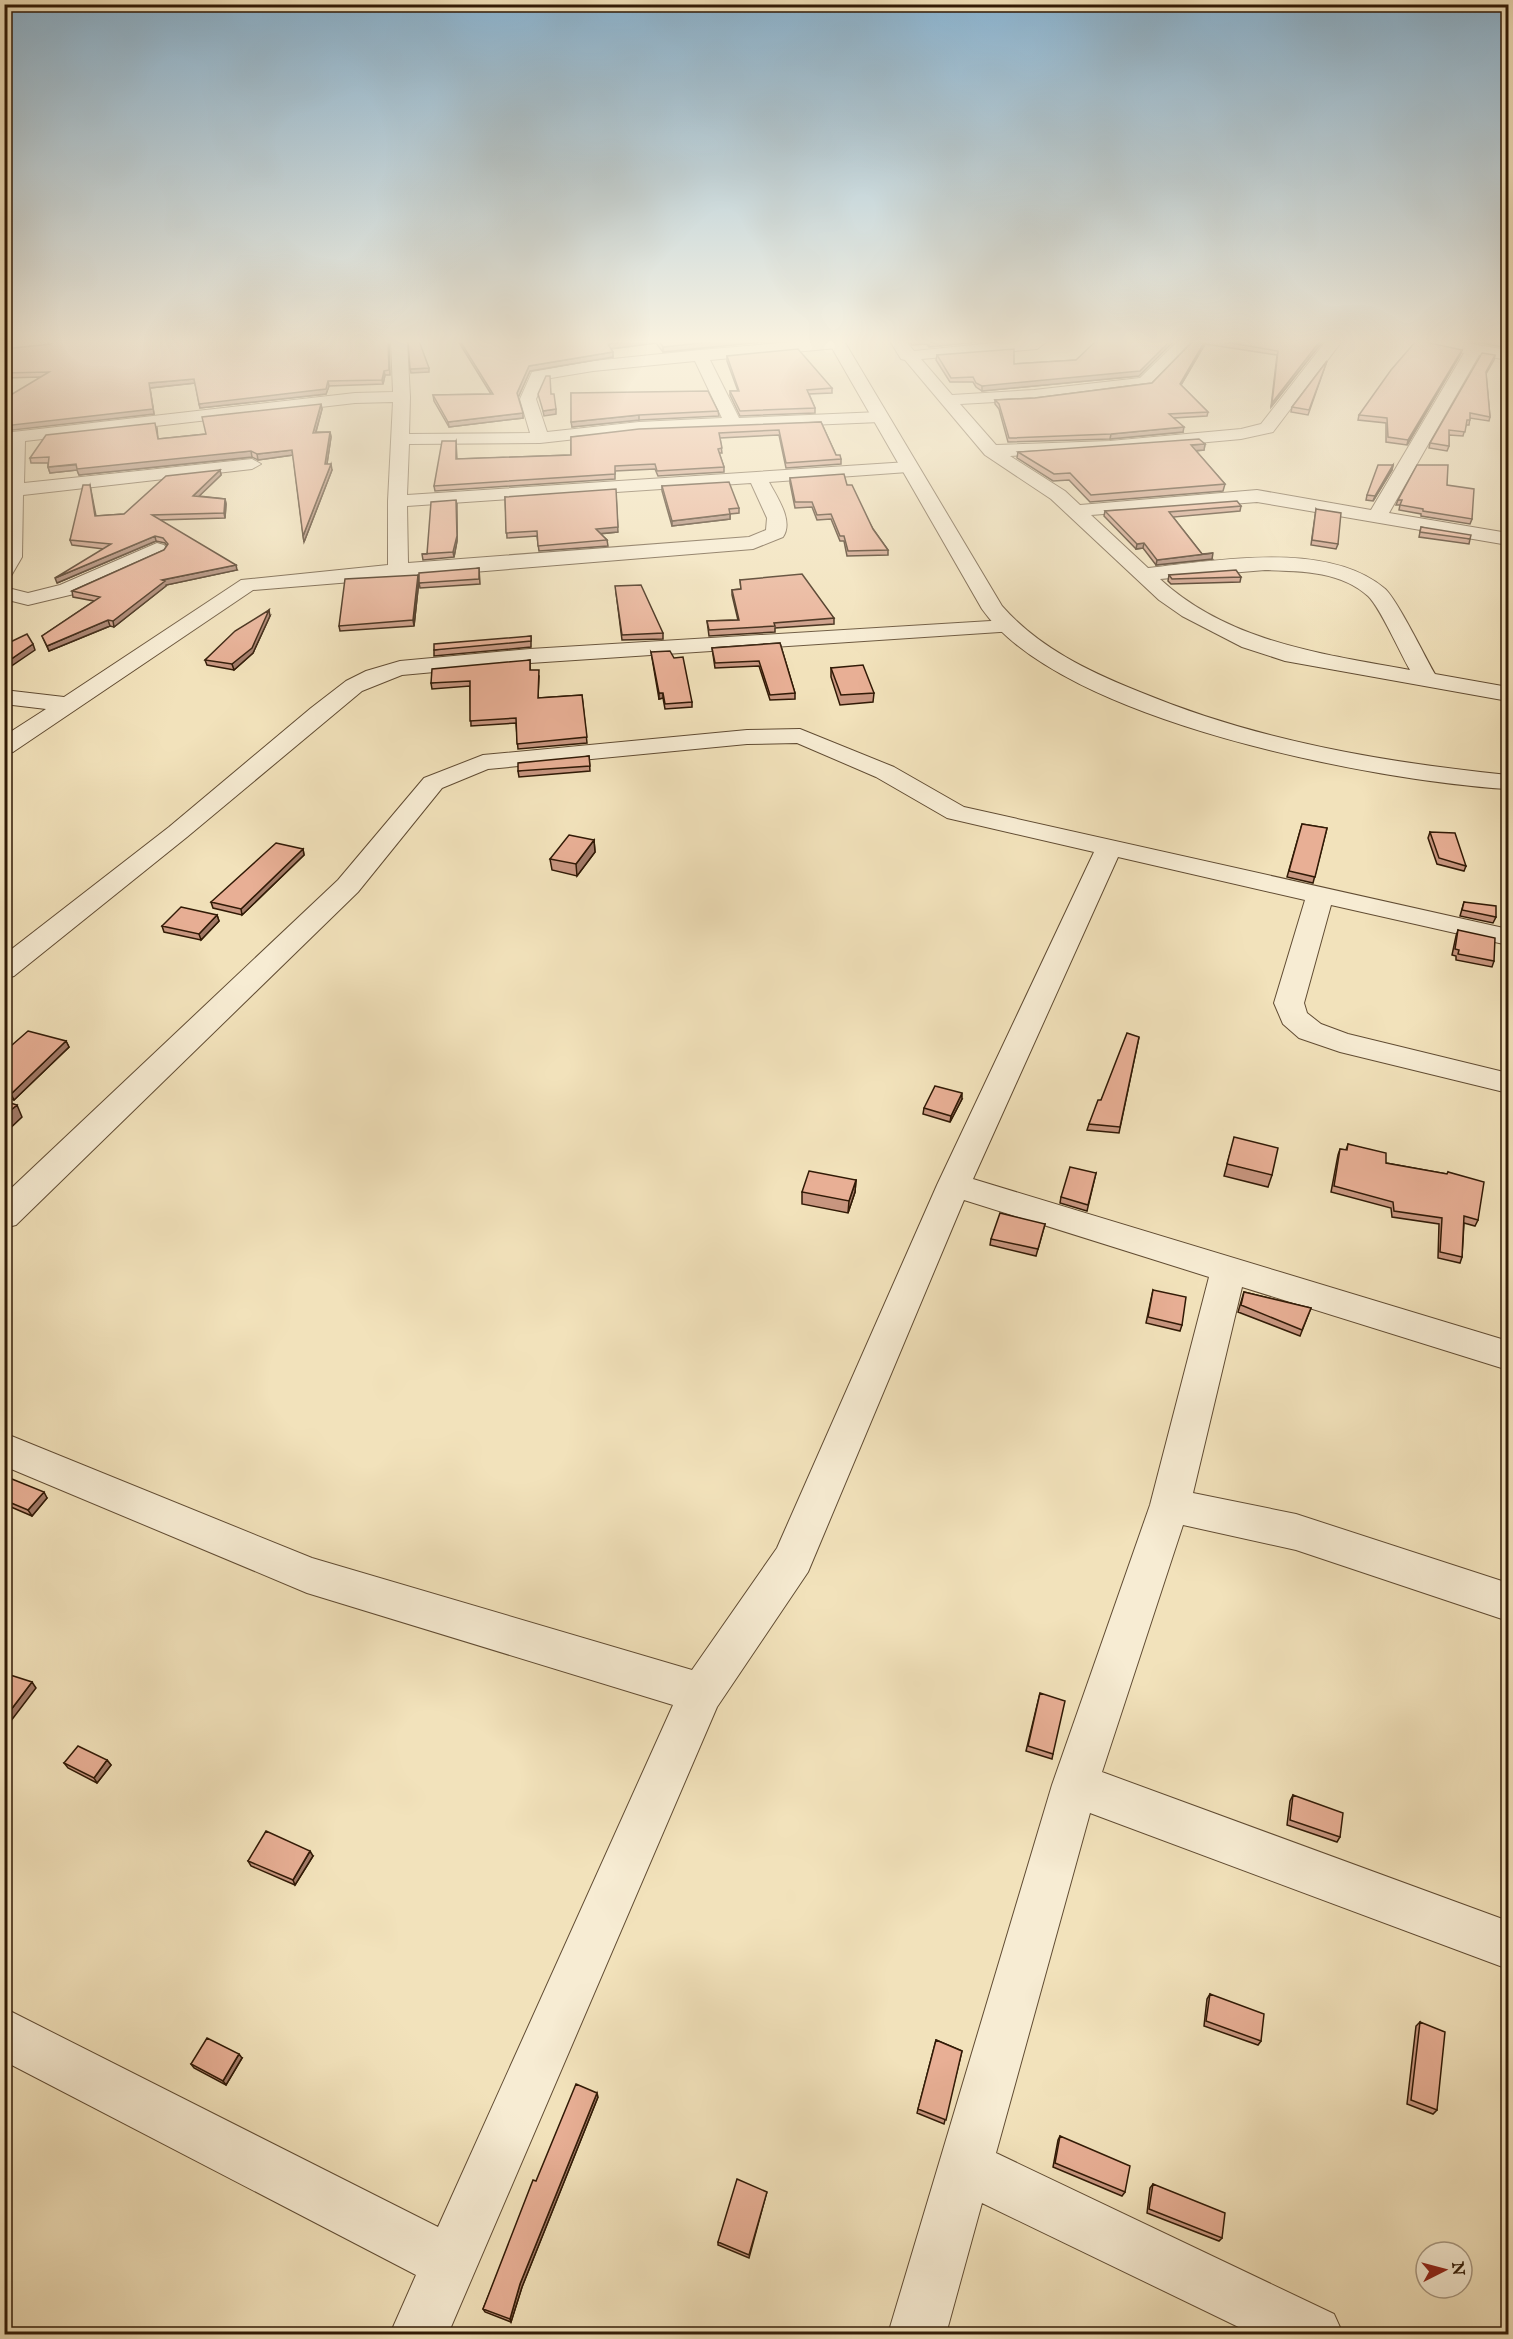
<svg xmlns="http://www.w3.org/2000/svg" width="1513" height="2339" font-family="'IM FELL English',serif">
  <rect width="100%" height="100%" fill="#f2e2bb"/>
  <filter id="stains"><feTurbulence type="fractalNoise" baseFrequency=".00333" numOctaves="4"/><feColorMatrix values="0 0 0 0 .2 0 0 0 0 .09 0 0 0 0 .02 0 0 0 .5 -.17"/></filter>
  <radialGradient id="worn" r=".72"><stop offset=".6" stop-color="#630" stop-opacity="0"/><stop offset="1" stop-color="#630" stop-opacity=".3"/></radialGradient>
  <g fill="none" stroke-linecap="round" stroke-linejoin="round">
    <g stroke="#614c33" stroke-width="2">
      <path id="minor" d="M4 341H59L52 346 4 351Z
        M391 341H407L410 397 409 434 530 433 520 399 532 372 593 361 700 350 803 341 845 343 837 348 710 360 739 418 880 412 889 417 880 422 639 432 540 443 409 444 407 495 908 462 917 467 908 472 769 482C777 497 794 521 783 537L753 549 253 590 13 752 4 754V736L46 709 4 704V690L64 697 241 580 388 565V501L393 402 355 403 25 441 24 483 252 459 261 464 252 469 23 495 22 557 11 576 4 578 7 443H4V433L355 393 393 392ZM695 361 722 418 639 422 547 432 536 399 545 379 593 371ZM751 483 767 518 766 530 749 537 408 563 407 506Z
        M890 341H906L914 351 1013 341H1048L1037 349 921 359 952 395 1034 390 1140 378 1178 341H1194L1151 385 1034 400 960 404 996 445 1110 441 1241 429 1261 424 1326 341H1342L1273 432 1241 439 1110 451 1010 456 1065 491 1080 505 1257 490 1371 510 1464 353 1421 346 1414 341H1453L1508 350V360L1479 355 1389 513 1508 533V545L1257 502 1091 515 1148 568C1217 561 1326 540 1384 588 1396 597 1425 657 1435 674L1508 687V701L1285 661 1242 647 1182 616 1159 600 1051 499 985 455 905 360 901 359ZM1265 570C1300 571 1341 571 1368 596 1380 607 1400 653 1410 670 1322 654 1228 642 1160 579Z
        M157 543 164 545 167 549 164 553 74 594 28 605 4 599V587L28 593 60 585Z
        M1007 620 1015 621 1018 626 1015 631 530 663 402 675 362 691 187 837 14 976 4 979V955L169 827 311 708 346 681 366 671 400 661 530 649Z
        M800 729 894 767 964 807 1508 929V945L1331 905 1304 1003 1307 1013 1321 1024 1348 1034 1508 1073V1093L1340 1052 1299 1038 1283 1024 1274 1003 1305 900 1118 857 973 1179 1508 1341V1370L1242 1287 1193 1493 1296 1514 1508 1583V1621L1296 1550 1183 1525 1102 1772 1508 1921V1969L1090 1813 996 2153 1334 2314 1343 2334H1253L982 2203 946 2334H888L1052 1785 1150 1505 1209 1277 964 1200 808 1572 717 1707 448 2334H390L416 2275 4 2061V2008L438 2227 673 1705 307 1593 4 1466V1433L312 1558 692 1670 777 1548 937 1185 1094 852 947 818 876 777 797 743 747 744 488 769 442 788 358 892 16 1225 4 1228V1195L338 880 424 778 483 755 747 730Z"/>
    </g>
    <g stroke="#614c33" stroke-width="2">
      <path id="tertiary" d="M828 341H844L1002 606C1039 648 1088 671 1140 692 1258 741 1382 762 1508 775V789C1376 781 1061 722 982 609Z"/>
    </g>
    <use href="#minor" fill="#f7ecd3" fill-rule="evenodd"/>
    <use href="#tertiary" fill="#f7ecd3" fill-rule="evenodd"/>
  </g>
  <path fill="#c89680" stroke="#311a06" stroke-width="1.5" d="M389 341 390 375H385L383 384 329 386 326 394 200 408 195 383 150 388 154 414 41 377 4 378V349Z
    M458 341H772L663 352 656 343 611 349 613 357 530 371 518 397 523 418 449 427 434 401 433 395 491 394Z
    M909 341H986L929 347 927 344 912 345Z
    M1193 341H1323L1271 407 1277 355 1205 344 1181 385 1208 412 1207 416 1174 418 1183 432 1110 439 1008 442 999 409 995 404V400L1035 398 1152 383Z
    M1470 341H1509V348H1508Z
    M1462 350 1460 355 1407 445 1386 442V423L1358 420 1359 415Z
    M937 355 1014 364 1076 360 1139 376 982 391 976 387 973 382H950L936 360Z
    M1495 355 1494 360 1486 374 1490 417 1489 421 1470 418 1469 425H1466L1463 436 1449 435V446L1447 451 1429 448 1430 443Z
    M727 356 832 388V393L809 394 815 408V413L740 416 730 395V391H738L727 361Z
    M1327 361 1308 415 1291 412 1292 407Z
    M571 393 718 411 719 416 639 420 572 427Z
    M322 409 316 432H330L331 437 327 464 332 470 304 542 293 455 258 460 252 457 79 475 77 470 50 473 48 467V463H31L30 458 157 428 158 439 206 434Z
    M821 422 836 455 841 459V464L786 468 779 435 720 438 722 453H719L724 467V472L658 476 655 469 615 471V479L435 491 434 486 456 441 457 459 571 455V437Z
    M1205 444 1204 450 1196 451 1225 484 1223 491 1090 502 1069 480 1053 481 1017 458 1018 452Z
    M1393 465 1392 470 1373 501 1366 500 1367 495Z
    M220 470 221 475 199 496 225 499 226 504 225 518 160 520 237 570 166 585V586L114 627 110 626 49 651 42 636 94 601 73 597 72 591 164 550 167 546 165 543 156 541 57 583 104 549 72 545 70 540 90 485 96 516 124 514Z
    M790 478 847 485 873 529 888 550V555L847 556 844 541H840L831 519 817 520 812 507 795 508 790 483Z
    M1447 485 1472 519 1470 524 1421 516V514L1399 510 1400 505H1396L1398 500Z
    M662 486 739 508V513L730 514V519L672 526 662 491Z
    M505 497 618 532 600 534 607 540 608 546 539 551 537 536 507 538Z
    M457 505V541L454 557 423 560 422 554H427Z
    M1241 506 1240 511 1173 517 1202 554 1212 559 1156 565 1143 548 1136 549 1104 516 1105 511Z
    M1316 509 1338 544 1336 549 1311 545Z
    M1421 527 1470 539 1469 544 1419 537Z
    M479 568 480 584 420 588 419 583Z
    M418 575 419 580 414 626 340 631 339 626Z
    M1169 575 1241 577 1240 582 1171 584 1168 581Z
    M740 580 834 618V624L775 628V632L709 636 707 621 738 620 732 595V590L741 589Z
    M616 592 663 633V639L622 640Z
    M270 616 253 653 234 670 207 665 205 660Z
    M531 636V647L434 656V650Z
    M780 643 795 693V699L770 700 759 666 715 668 712 648Z
    M651 652 692 702V707L665 709 663 698 659 699Z
    M530 660V670L539 676 538 698 582 695 587 743 518 749 516 723 471 726 470 686 432 689 431 683Z
    M831 668 874 693 873 702 840 705 831 677Z
    M589 756 590 771 519 777 518 771Z
    M1302 824 1327 828 1313 883 1287 877Z
    M1430 832 1466 866 1464 871 1437 864 1428 838Z
    M594 840 595 852 577 876 552 870 550 859Z
    M303 849 304 855 242 915 213 908 211 902Z
    M1464 902 1496 917 1493 923 1460 916Z
    M217 915 219 921 201 940 164 932 162 926Z
    M1458 930 1494 961 1492 967 1456 960V956L1452 955 1456 936Z
    M1139 1037 1119 1133 1087 1130 1089 1124 1101 1100Z
    M66 1041 69 1047 14 1100 4 1097V1052Z
    M962 1099 950 1122 923 1114 924 1108Z
    M1348 1144 1386 1163 1447 1174 1448 1172 1478 1220 1475 1226 1464 1223 1462 1257 1460 1263 1438 1258 1439 1224 1392 1217 1391 1208 1331 1192 1338 1155 1340 1149 1346 1150Z
    M1231 1150 1272 1175 1268 1187 1224 1176Z
    M1096 1173 1087 1211 1060 1203 1061 1197Z
    M856 1180 855 1192 848 1213 802 1204V1192Z
    M1045 1224 1036 1256 990 1245 991 1239Z
    M1153 1290 1182 1325 1180 1331 1146 1323Z
    M1244 1292 1311 1308 1300 1336 1238 1312Z
    M4 1480 47 1498 32 1516 4 1504Z
    M1040 1693 1053 1754 1052 1759 1026 1751Z
    M107 1760 111 1765 97 1783 68 1768 64 1763Z
    M1293 1795 1340 1837 1337 1842 1287 1825 1290 1801Z
    M313 1856 295 1885 251 1866 248 1861Z
    M1210 1994 1261 2041 1258 2045 1204 2026 1207 1999Z
    M1420 2022 1437 2110 1433 2114 1407 2104 1416 2026Z
    M936 2040 962 2051 944 2124 917 2113Z
    M242 2058 226 2085 194 2068 191 2064Z
    M598 2097 522 2287 511 2322 485 2312 483 2309 536 2181Z
    M1060 2136 1125 2192 1122 2196 1053 2167 1058 2140Z
    M1153 2184 1222 2238 1219 2241 1147 2213 1150 2188Z
    M767 2192 766 2195 749 2258 718 2245V2242Z"/>
  <path fill="#a27a68" stroke="#311a06" stroke-width="1.5" d="M631 341H656V343L608 349V344Z
    M718 341H772L663 352V347Z
    M942 341H986L929 347V343Z
    M1170 341H1174L1139 376 982 391V386Z
    M1205 341H1206L1205 344 1179 388 1180 384Z
    M1320 341H1323L1271 407 1272 403Z
    M1462 350 1460 355 1407 445 1408 440Z
    M613 352V357L530 371 518 398 517 393 529 366Z
    M429 368V372L411 373 410 369Z
    M384 371 385 375 383 384 382 380Z
    M194 379 195 383 150 388 154 414 4 431V426L149 383Z
    M328 381 329 386 326 394 200 408 199 404Z
    M321 404 322 409 314 438 313 433Z
    M556 409V414L544 416 543 411Z
    M523 413V418L449 427 448 422Z
    M639 415V420L572 427 571 422Z
    M1184 427 1183 432 1110 439 1111 434Z
    M330 432 331 437 326 470 325 464Z
    M1205 444 1204 450 1190 451 1191 445Z
    M292 450 293 455 258 460 257 454Z
    M251 451 252 457 79 475 77 470 50 473 48 467Z
    M331 464 332 470 304 542 303 536Z
    M1393 465 1392 470 1373 501 1375 496Z
    M220 470 221 475 194 501 193 496Z
    M616 494 618 532 596 534V529Z
    M225 499 226 504 225 518 224 513Z
    M456 500 457 541 454 557 453 552Z
    M730 514V519L672 526V521Z
    M155 536 156 541 57 583 55 578Z
    M1144 543 1143 548 1136 549 1137 544Z
    M1213 553 1212 559 1156 565 1157 560Z
    M236 565 237 570 166 585V586L114 627 113 621 162 580Z
    M418 575 419 580 414 626 413 620Z
    M269 610 270 616 253 653 234 670 232 664Z
    M108 620 110 626 49 651 47 646Z
    M33 644 35 650 4 671V664Z
    M659 693H663V698L659 699Z
    M594 840 595 852 577 876 576 864Z
    M303 849 304 855 242 915 241 909Z
    M217 915 219 921 201 940 199 934Z
    M66 1041 69 1047 14 1100 11 1094Z
    M962 1093V1099L950 1122 951 1116Z
    M17 1105 22 1117 4 1134V1116Z
    M856 1180 855 1192 848 1213 849 1201Z
    M44 1492 47 1498 32 1516 28 1510Z
    M32 1682 36 1688 4 1730V1719Z
    M107 1760 111 1765 97 1783 94 1778Z
    M310 1851 313 1856 295 1885 293 1880Z
    M239 2054 242 2058 226 2085 223 2081Z
    M597 2093 598 2097 522 2287 511 2322 510 2319 520 2284Z"/>
  <path fill="#e8af95" stroke="#311a06" stroke-width="1.5" d="M53 341H388L389 370 384 371 382 380 328 381 326 389 199 404 194 379 149 383 153 409 4 426V399L49 372 4 373V349L51 344Z
    M408 341H419L429 368 410 369Z
    M460 341H631L608 344 613 352 529 366 517 393 523 413 448 422 433 395 493 394Z
    M659 341H718L663 347Z
    M1096 341H1170L1140 371 982 386 976 383 973 377 951 378 937 355 1014 349V364L1076 360Z
    M1193 341H1205L1180 384 1208 412 1169 414 1184 427 1111 434 1009 438 999 404 995 400 1035 398 1152 383Z
    M1219 341H1320L1272 403 1278 351Z
    M1416 341H1421L1462 350 1408 440 1388 437 1387 418 1359 415 1391 370Z
    M798 349 832 388 807 390 815 408 740 411 730 391H739L727 356Z
    M1482 353 1495 355 1486 372 1490 417 1470 413V420H1467L1465 432 1449 430V446L1430 443Z
    M1327 361 1309 410 1292 407Z
    M546 376H550L551 394H554L556 409 543 411 538 394Z
    M708 391 718 411 639 415 571 422V393Z
    M321 404 313 433 330 432 325 464H331L303 536 292 450 257 454 251 451 77 469 76 464 48 467 49 457 30 458 46 435 155 423 158 439 206 434 202 417Z
    M821 422 836 455H840L841 459 786 463 779 430 719 433 722 448 718 449 724 467 657 471 655 464 615 466V474L434 486 442 441H456V459L571 455V437L639 429Z
    M1199 439 1205 444 1191 445 1225 484 1091 495 1070 473 1054 474 1018 452Z
    M1378 465H1393L1375 496 1367 495Z
    M1417 465H1448L1447 485 1474 489 1472 519 1423 511V509L1400 505 1402 500H1398Z
    M220 470 193 496 225 499 224 513 152 515 236 565 162 580 165 581 113 621 108 620 47 646 42 636 100 597 72 591 164 550 168 544 163 538 155 536 55 578 111 544 70 540 83 485H90L95 516 124 514 166 476Z
    M844 474 847 485H852L873 529 888 550 848 551 844 536H840L831 514 817 515 812 502H795L790 478Z
    M729 482 739 508 729 509 730 514 672 521 662 486Z
    M616 489 618 527 596 529 607 540 538 546 537 531 506 533 505 497Z
    M456 500 457 536 453 552 422 554H427L431 502Z
    M1237 501 1241 506 1169 512 1202 554 1213 553 1157 560 1144 543 1137 544 1105 511Z
    M1316 509 1341 513 1338 544 1312 540Z
    M1421 527 1471 535 1470 539 1420 532Z
    M479 568V579L419 583V573Z
    M1236 570 1241 577 1172 579 1169 575Z
    M802 574 834 618 774 623 775 626 709 630 707 621 739 620 732 590 741 589 740 580Z
    M418 575 413 620 339 626 345 579Z
    M641 585 663 633 622 635 615 586Z
    M269 610 252 648 232 664 205 660 235 631Z
    M27 634 33 644 4 664V645Z
    M531 636V641L434 650V644Z
    M780 643 795 693 770 695 759 661 715 663 712 648Z
    M670 651 674 658 683 657 692 702 665 704 663 693H659L651 652Z
    M530 660V670H539L538 698 582 695 587 737 517 744 516 718 470 721V681L431 683 432 669Z
    M863 665 874 693 841 695 831 668Z
    M589 756 590 766 518 771V763Z
    M1302 824 1327 828 1315 877 1289 871Z
    M1430 832 1455 833 1466 866 1439 858Z
    M569 835 594 840 576 864 550 859Z
    M276 843 303 849 241 909 211 902Z
    M1464 902 1496 906V917L1462 910Z
    M181 907 217 915 199 934 162 926Z
    M1458 930 1495 938 1494 961 1458 954 1459 950 1455 949Z
    M28 1031 66 1041 11 1094 4 1092V1052Z
    M1127 1033 1139 1037 1120 1127 1089 1124 1098 1100H1101Z
    M935 1086 962 1093 951 1116 924 1108Z
    M4 1101 17 1105 4 1116Z
    M1234 1137 1278 1148 1272 1175 1227 1164Z
    M1348 1144 1386 1153V1163L1447 1174 1448 1172 1484 1182 1478 1220 1464 1216 1462 1257 1440 1252 1442 1218 1394 1211 1393 1202 1334 1186 1340 1149 1347 1150Z
    M1070 1167 1096 1173 1088 1205 1061 1197Z
    M809 1171 856 1180 849 1201 802 1192Z
    M1000 1213 1045 1224 1038 1249 991 1239Z
    M1153 1290 1186 1297 1182 1325 1148 1317Z
    M1244 1292 1311 1308 1302 1330 1241 1305Z
    M7 1477 44 1492 28 1510 4 1500V1480Z
    M4 1673 32 1682 4 1719Z
    M1040 1693 1065 1701 1053 1754 1028 1746Z
    M78 1746 107 1760 94 1778 64 1763Z
    M1293 1795 1343 1813 1340 1837 1290 1820Z
    M266 1831 310 1851 293 1880 248 1861Z
    M1210 1994 1264 2014 1261 2041 1206 2021Z
    M1420 2022 1445 2032 1437 2110 1411 2100Z
    M207 2038 239 2054 223 2081 191 2064Z
    M936 2040 962 2051 946 2120 918 2109Z
    M576 2084 597 2093 520 2284 510 2319 483 2309 533 2180 536 2181Z
    M1060 2136 1130 2166 1125 2192 1055 2163Z
    M737 2179 767 2192 749 2255 718 2242Z
    M1153 2184 1225 2213 1222 2238 1149 2209Z"/>
  <linearGradient id="sky" x2="0" y2="1"><stop stop-color="#8bb7d6"/><stop offset="0.51" stop-color="#f9f2e0"/><stop offset="1" stop-color="#f9f2e0" stop-opacity="0"/></linearGradient>
  <rect width="1513" height="669" fill="url(#sky)"/>
  <rect width="1513" height="2339" fill="none" stroke="#f2e2bb" stroke-width="24"/>
  <rect x="6" y="6" width="1501" height="2327" fill="none" stroke="#311a06" stroke-width="3"/>
  <rect x="12" y="12" width="1489" height="2315" fill="none" stroke="#311a06" stroke-width="1.5"/>
  <g transform="translate(1444 2270) rotate(84)"><circle r="28" fill="#f7ecd3" stroke="#a89881" stroke-width="1.5"/>
  <path d="M0-4.5L10 22L0 15L-10 22Z" fill="#8f2418"/>
  <text y="-9" font-size="16" font-weight="bold" text-anchor="middle" fill="#311a06">N</text>
  </g>
  <rect width="100%" height="100%" filter="url(#stains)"/>
  <rect width="100%" height="100%" fill="url(#worn)"/>
</svg>
